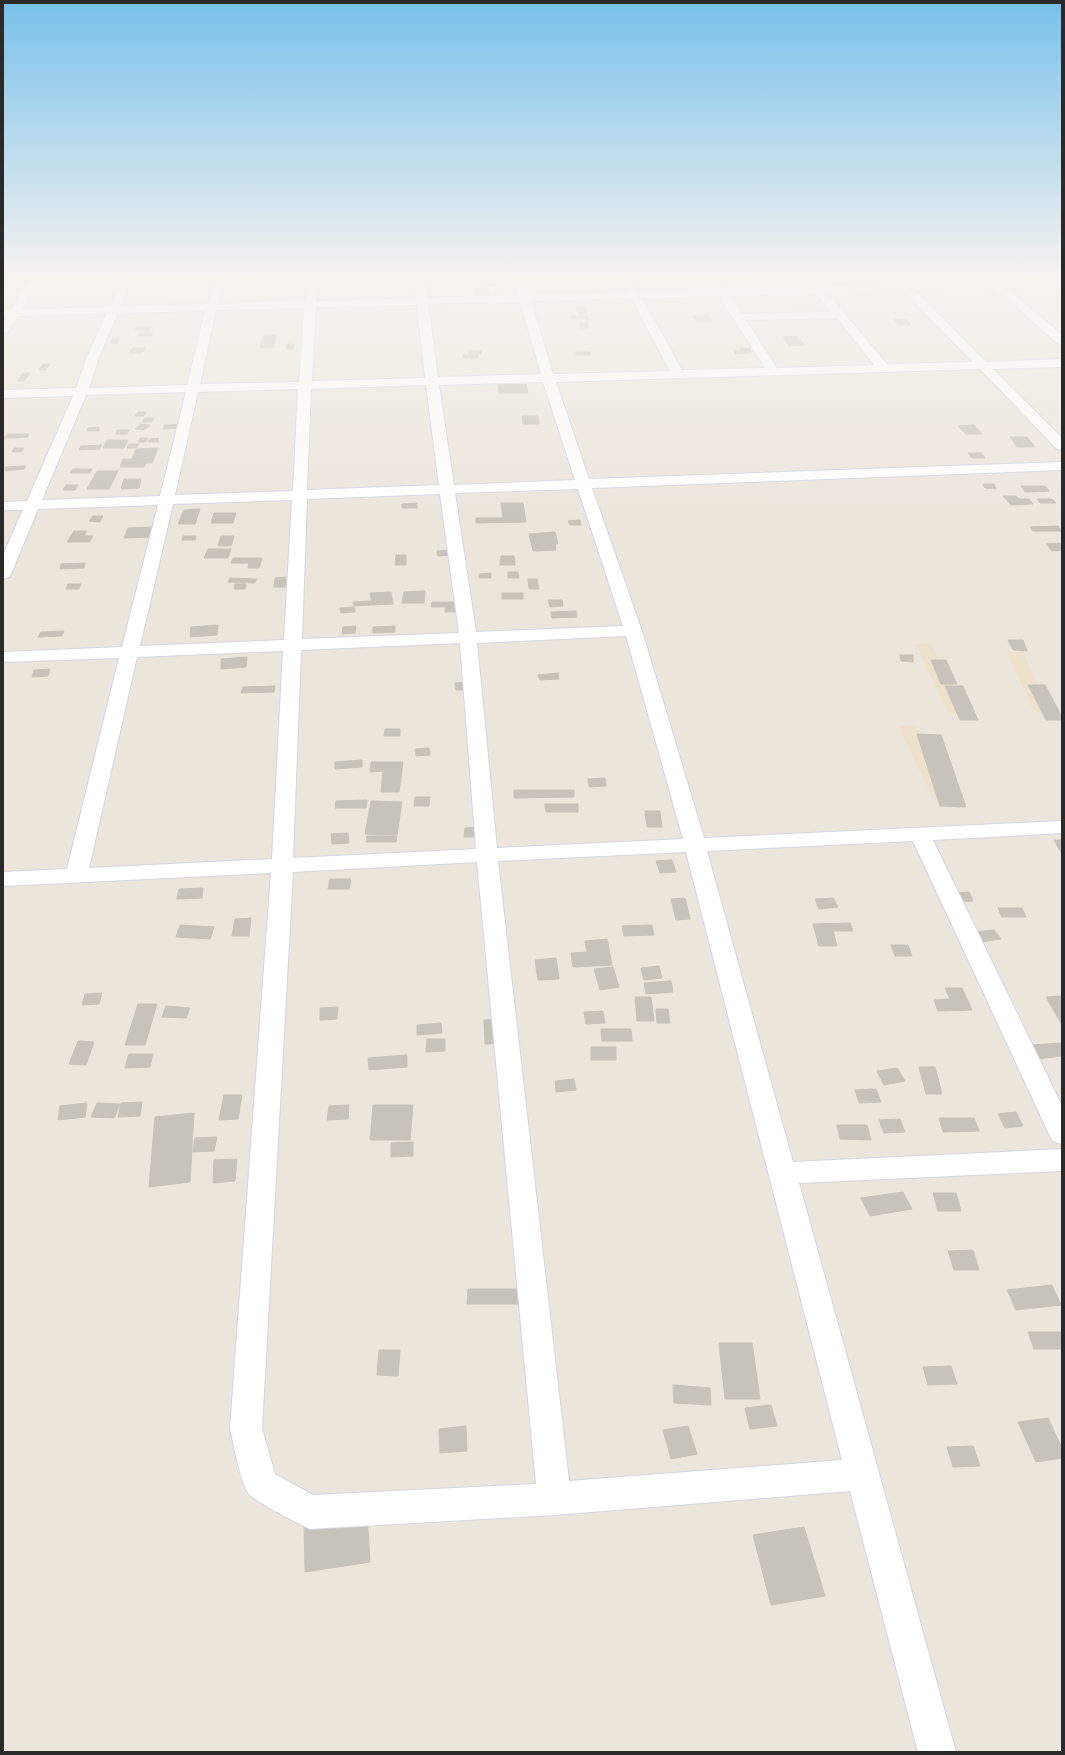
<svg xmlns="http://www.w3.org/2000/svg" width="1065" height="1755" font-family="Quicksand,sans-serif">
  <rect width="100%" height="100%" fill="#ece5dc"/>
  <path fill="#eee1cc" d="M931 643 966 713H949L915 644Z
    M1007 652H1023L1051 712H1034Z
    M916 725 952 797 933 798 898 726Z"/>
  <path fill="#c7c3bb" stroke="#c8c1b6" d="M558 276H574L575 279H559Z
    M835 276H848L851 279 838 280Z
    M484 283H499V285L496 286 483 285Z
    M475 288H488L489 294 476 295Z
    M576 307H585L587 314H578Z
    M708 315 711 321H696L693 316Z
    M571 316H588V319L570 318Z
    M894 319H906L911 325H898Z
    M580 322 588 323V328H580Z
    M137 327H152L150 330H135Z
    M138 334H153L151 336H137Z
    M276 335 274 348H260L263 336Z
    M798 336 804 345 789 346 783 337Z
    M113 338H120L117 343H110Z
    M287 344H294L293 349H286Z
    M133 348H145L142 353H129Z
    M740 348H750L751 353 735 354V351H741Z
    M469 351H481V354H469Z
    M576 352H590V355H576Z
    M463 355H478V358H463Z
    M43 364H50L46 370H39Z
    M23 373H30L24 381H17Z
    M526 384 528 393H499L498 385Z
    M138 412H146L144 416H135Z
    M522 416H538L539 424H523Z
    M145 418H154L152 422H143Z
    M141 424 150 425 144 430 135 429Z
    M184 424 183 428 163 429 164 425Z
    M974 425 982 434H966L958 426Z
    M99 427V431H87L88 428Z
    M117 430H129L127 434H116Z
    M8 434H20L17 438H4Z
    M18 434H29L28 437 17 438Z
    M1010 437H1027L1035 447H1017Z
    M140 438H148L146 442H138Z
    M158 438 159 442H149V439Z
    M107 440H128L124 448H103Z
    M129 444H139L136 448H127Z
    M102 445 100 449 79 450 81 446Z
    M14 448H24L21 452H12Z
    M158 448 152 463H146L144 467H120L123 459H132L136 449Z
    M968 453H981L985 458H972Z
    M25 466V469L5 471V467Z
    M73 469H92L90 473H70Z
    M97 471H118L109 489H87Z
    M124 479H141L139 488 121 489Z
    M983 484H994L996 489 985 488Z
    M66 485H78L75 490H63Z
    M1021 486H1045L1049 491 1025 492Z
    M1003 496H1016L1019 499H1029L1033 504 1011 505Z
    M1037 499H1052L1056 503H1040Z
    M417 503V508H402V504Z
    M501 503H523L526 522 476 523V518H503Z
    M200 509 195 524H178L184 510Z
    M214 513H236L233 523H211Z
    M93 516H103L100 522 89 521Z
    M580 520 581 525H570L568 521Z
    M1058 526 1061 531H1033L1030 527Z
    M154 527 151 537 124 538 128 528Z
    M74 531H87L84 536H93L89 542H67Z
    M555 532 558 544H555L556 550 533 551 529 534Z
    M183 536H196L195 540H182Z
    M221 536H234L231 546H218Z
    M1060 543 1062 546V550L1052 551 1046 544Z
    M208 549H231L228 558H204Z
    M449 550 450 555 438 556 437 551Z
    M396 555H406V565H395Z
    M501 556H514L515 565H500Z
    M233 558H262L259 568H248L249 563H231Z
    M85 563 84 568 60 569 61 564Z
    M508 572H518L519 578H508Z
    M491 573V578H479V574Z
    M286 577 285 587H274L275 578Z
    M230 578 257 579 255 583 228 582Z
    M528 579H537L539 589H529Z
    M68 584H81L79 589H66Z
    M235 584H246L245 589H234Z
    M425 591 424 603H402L404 592Z
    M391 592 393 604 372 605 370 593Z
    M502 593H523V599H502Z
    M548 600H562L563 606 550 607Z
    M371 601V605L354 606 353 602Z
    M432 602H456L455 612H445L446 607H431Z
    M354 607 355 612 341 613 340 608Z
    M576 611 577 617 552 618 551 612Z
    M218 625 217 635 190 637 191 627Z
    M356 626 355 633 342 634 343 627Z
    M395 626V632L373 633V627Z
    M64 631 62 636 38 637 41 632Z
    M1008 640H1023L1027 651 1013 650Z
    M900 655H913V662L901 661Z
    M247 657 246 667 221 669V659Z
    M931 660H946L957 684H941Z
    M50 669 48 676 32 677 34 670Z
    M558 673 559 679 540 680 538 675Z
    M467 682 468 690H456L455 683Z
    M1028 685H1045L1062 717V720H1046Z
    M275 686 274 692 241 693 243 687Z
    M945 686H963L978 720H960Z
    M385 729H400V736H384Z
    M917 734 941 735 966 807 940 806Z
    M429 748 430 755 416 756 415 749Z
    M362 760V767L335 769V762Z
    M371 762H403L399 792H381L383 771 370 772Z
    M605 778 606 786 589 787 588 779Z
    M514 790H574V797L514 798Z
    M415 797H430L429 806H414Z
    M367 800 366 808H335L336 801Z
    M371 801 402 802 397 835 365 834Z
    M545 804H578V812H546Z
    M645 811H660L662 827H647Z
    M480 827V837H464L465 828Z
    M348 833 349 843 332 844 331 834Z
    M367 836H397L396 842H366Z
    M1054 840H1062V854Z
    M672 860 676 872 660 873 656 861Z
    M330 879H351L349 889H328Z
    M203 888 202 898 177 899 179 889Z
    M969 892 973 901 958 902 954 893Z
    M685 898 690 919 676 920 671 899Z
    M833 898 838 907 819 909 815 899Z
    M998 908H1022L1026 917H1002Z
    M251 918 249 936H232L235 919Z
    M850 923 853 931H833L837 946H819L813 924Z
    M180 925 214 927 210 939 176 937Z
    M652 925 654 935 624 936 622 926Z
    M994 930 1001 939 980 942 974 932Z
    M607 939 612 965 573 967 571 953 587 952 585 941Z
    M891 945H908L912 956H895Z
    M556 958 559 979 538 980 535 960Z
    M659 966 662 978 644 980 641 968Z
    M613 967 619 987 600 990 594 969Z
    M671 981 673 992 646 994 644 983Z
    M945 988H962L972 1010 938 1011 934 1000 950 999Z
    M102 993 99 1004 82 1005 85 994Z
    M1062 996V1025L1046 997Z
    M635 997H651L654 1021H637Z
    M138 1004H157L145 1045H125Z
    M166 1006 190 1008 186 1018 162 1017Z
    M338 1007 337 1019 320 1020V1008Z
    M656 1009H668L670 1023H657Z
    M603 1011 605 1023 586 1024 584 1012Z
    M502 1019 504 1043 485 1044 484 1020Z
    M441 1023 442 1033 417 1035V1025Z
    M601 1029H631L632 1041H602Z
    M427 1039H445V1051L426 1052Z
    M78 1041 94 1042 86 1065 69 1064Z
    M1062 1043V1056L1038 1059 1031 1045Z
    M591 1047H616V1060H591Z
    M129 1054H153L150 1067 125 1068Z
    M407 1055V1067L369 1070 368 1058Z
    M919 1067H935L942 1094H926Z
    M897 1068 905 1081 884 1085 877 1071Z
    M574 1079 576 1090 556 1092 555 1081Z
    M876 1089 881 1102 859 1103 855 1090Z
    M224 1095H242L238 1119 219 1120Z
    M142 1102 140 1116 118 1117 121 1103Z
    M87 1103 85 1117 58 1120 60 1106Z
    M97 1103 120 1104 114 1118 91 1117Z
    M349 1105 348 1119 327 1120 329 1106Z
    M373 1105H413L410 1140H370Z
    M1016 1112 1023 1126 1005 1128 998 1114Z
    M194 1113 190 1182 149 1187 155 1117Z
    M939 1118H974L979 1131 943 1132Z
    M900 1119 905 1132 884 1133 879 1120Z
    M837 1125H867L871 1140 840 1139Z
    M217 1137 214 1151 193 1152 195 1138Z
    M413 1142V1156L391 1157V1143Z
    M237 1159 235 1181 213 1183 214 1160Z
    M903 1192 912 1209 870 1216 861 1198Z
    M933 1193H956L961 1211H938Z
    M973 1250 979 1270H954L948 1251Z
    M1052 1285 1061 1305 1016 1310 1007 1290Z
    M468 1289H531L530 1304H467Z
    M1028 1332H1062V1349H1034Z
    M719 1343H752L760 1399H725Z
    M379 1350H400L398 1376 377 1375Z
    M951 1366 957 1384 928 1385 923 1367Z
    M673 1385 710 1388 711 1405 674 1403Z
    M771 1405 777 1426 750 1429 745 1408Z
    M1048 1418 1062 1448V1458L1036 1462 1018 1422Z
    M466 1426 467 1451 440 1453 439 1429Z
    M688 1426 697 1454 671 1459 663 1430Z
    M973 1446 980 1466 953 1467 947 1447Z
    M367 1513 370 1562 305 1572 304 1522Z
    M804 1527 825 1596 771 1605 753 1535Z"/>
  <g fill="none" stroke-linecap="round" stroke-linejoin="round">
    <g stroke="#d1d6e3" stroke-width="2">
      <path id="minor" d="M32 276H42L22 309 110 307 124 276H134L121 306 207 304 217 276H227L218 304 305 301 307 276H317L316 301 416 298V276H426L427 298 518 295 514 276H524L529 295 627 292 619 276H629L638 292 715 290 707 276H717L726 289 811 287 807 281 812 278 816 279 822 287 897 284 895 281 900 278 904 279 909 284 988 282 987 280 988 278 992 277 1000 282 1062 280V286L1007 288 1062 335V345L1058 344 995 288 915 290 986 362 1062 359V367L993 369 1062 438V450L1057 449 980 369 556 382 589 479 1062 462V470L592 488 642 631 704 838 1062 821V833L933 840 1062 1106V1144L1053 1141 1049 1134 913 841 707 851 793 1162 1062 1149V1171L799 1183 956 1752H918L850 1491 554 1515 310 1529C301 1525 253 1500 249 1494 240 1481 234 1445 230 1429L271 873 3 886V872L67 869 119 658 3 662V652L122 647 158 505 38 509 11 574 9 577 3 579V555L23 510H3V502L27 501 73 396 3 398V390L76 388 87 357 107 313 18 316 7 333 3 334V322L6 316H3V310L11 309ZM903 291 973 362 887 364 827 293ZM816 293 831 312 742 314 730 296ZM719 296 765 368 682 370 642 298ZM631 298 670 371 553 374 531 301ZM520 302 541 374 438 377 428 304ZM417 305 425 378 312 381 316 307ZM304 308 299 382 200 384 216 310ZM205 311 187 385 89 388 99 357 118 313ZM837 318 874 365 777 368 746 320ZM543 382 575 480 454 485 439 385ZM426 385 439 485 307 490 311 389ZM298 389 293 491 175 495 198 392ZM186 392 160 496 42 500 86 395ZM578 489 623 626 476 632 455 493ZM440 494 459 633 302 639 307 499ZM292 500 284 640 140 646 173 504ZM626 636 683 839 497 848 477 643ZM460 643 476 849 293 858 301 650ZM283 651 272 859 89 868 137 657ZM686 852 842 1460 569 1481 498 861ZM477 862 536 1484 313 1495 275 1474 262 1429 293 872Z"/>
    </g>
    <use href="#minor" fill="#fff" fill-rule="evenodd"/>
  </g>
  <linearGradient id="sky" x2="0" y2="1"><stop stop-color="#77c1eb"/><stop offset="0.53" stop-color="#f6f3ef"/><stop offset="1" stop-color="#f6f3ef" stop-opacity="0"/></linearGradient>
  <rect width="1065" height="521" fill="url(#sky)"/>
  <rect width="1065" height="1755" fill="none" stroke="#2a2a2a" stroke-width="8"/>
</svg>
